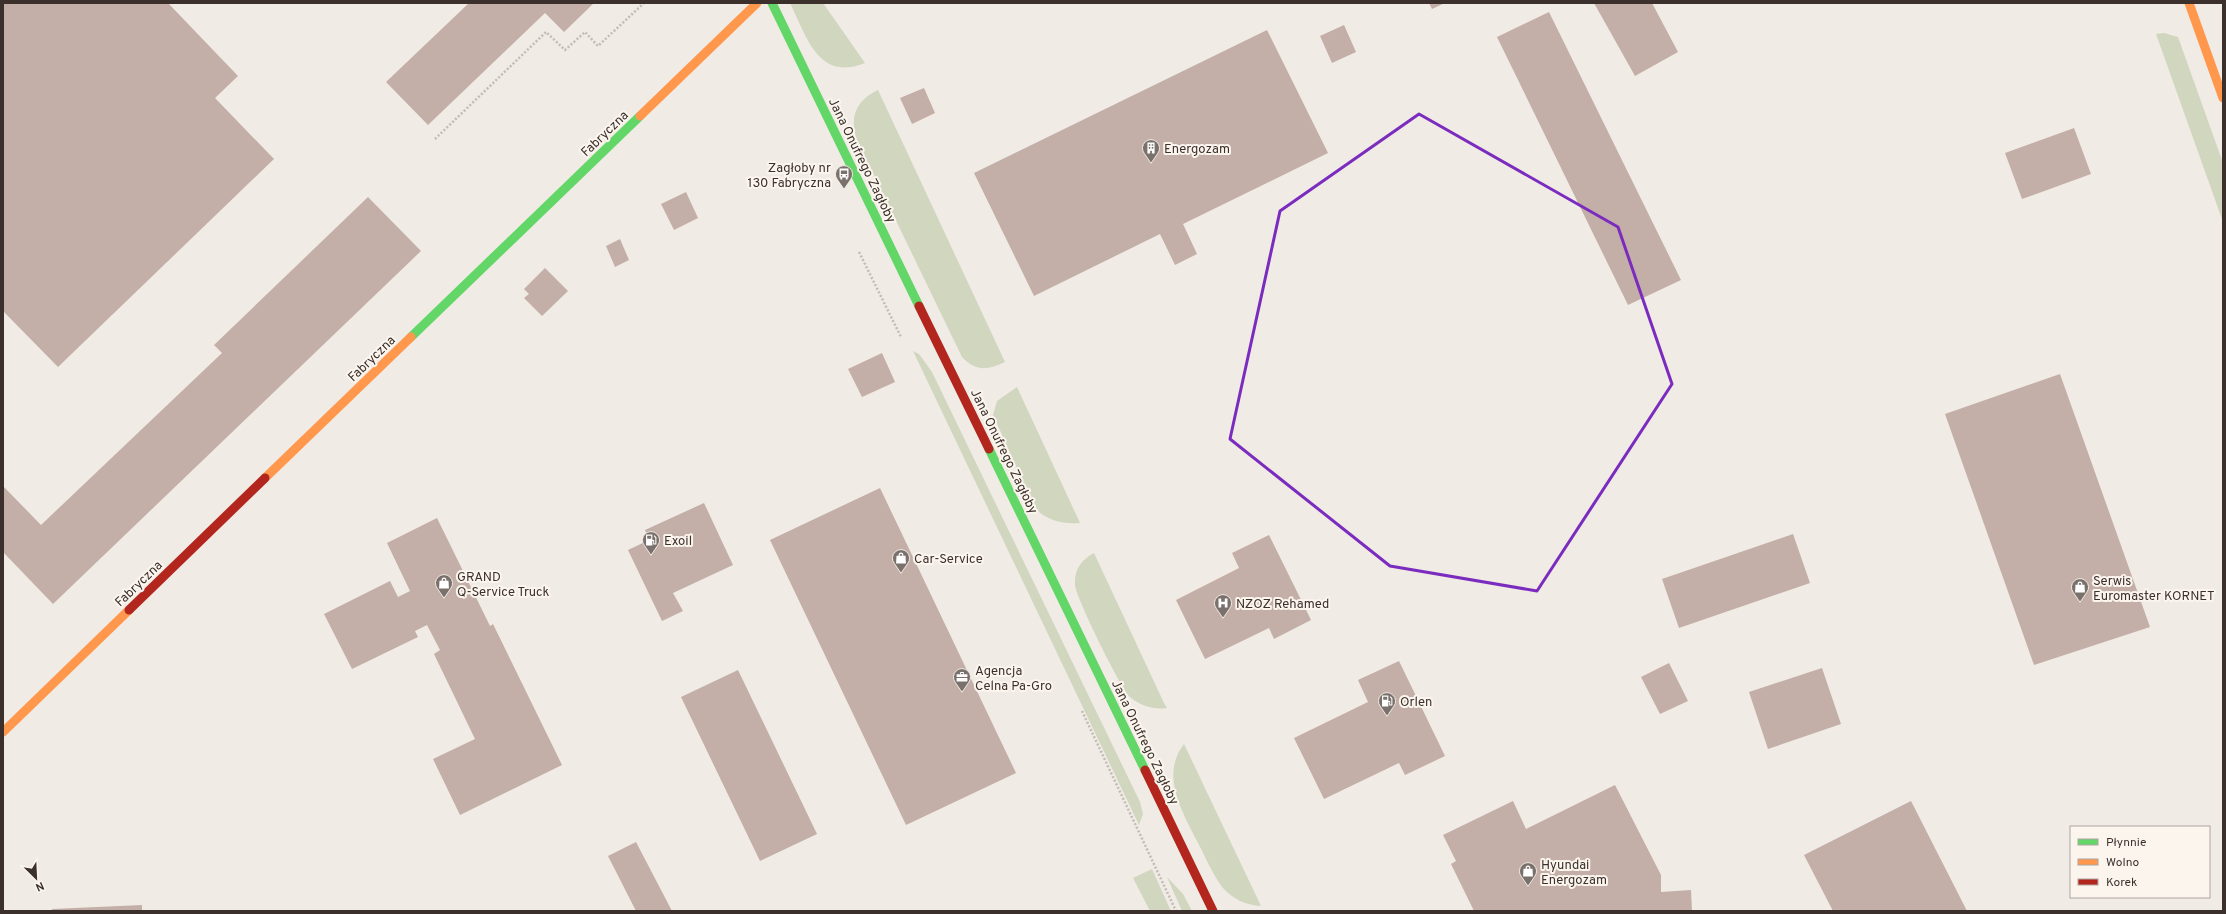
<svg xmlns="http://www.w3.org/2000/svg" width="2226" height="914" font-family="Overpass,sans-serif">
  <rect width="100%" height="100%" fill="#f0ebe5"/>
  <path fill="#d1d6bf" d="M790 3H823L865 63C818 82 807 37 790 3Z
    M2164 33 2178 37 2223 163V222L2156 34Z
    M878 90 1005 362C988 370 976 372 962 357L857 140C849 118 856 100 878 90Z
    M913 351 919 354 932 372 1140 802 1143 814 1139 825Z
    M1017 387 1080 523C1063 524 1047 521 1035 508L993 415 997 401Z
    M1094 553 1164 703 1167 708C1154 710 1141 706 1130 697 1121 689 1076 598 1075 585 1074 570 1081 560 1094 553Z
    M1184 744 1261 906C1245 905 1233 899 1222 887 1212 873 1205 856 1197 841 1182 811 1160 775 1184 744Z
    M1152 869 1171 911H1150L1133 878Z
    M1167 877 1183 894 1192 911H1182Z"/>
  <path fill="#c3afa7" d="M3 3H168L238 76 215 98 274 159 58 367 3 311Z
    M469 3H594L564 32 545 13 428 125 386 82Z
    M1429 3H1445L1432 9Z
    M1594 3H1652L1678 52 1635 76Z
    M1549 12 1681 280 1628 305 1497 37Z
    M1344 25 1356 52 1332 63 1320 36Z
    M1267 30 1328 153 1183 224 1197 254 1175 265 1160 234 1034 296 974 173Z
    M924 88 935 113 912 124 900 98Z
    M2074 128 2091 174 2022 199 2005 153Z
    M686 192 698 218 674 230 661 204Z
    M368 197 421 251 53 604 3 552V486L41 525 222 353 214 345Z
    M620 239 629 260 615 267 606 246Z
    M545 268 568 291 542 316 524 298 529 294 524 289Z
    M882 353 895 382 862 397 848 369Z
    M2060 374 2150 627 2034 665 1945 414Z
    M880 488 1016 773 906 825 770 540Z
    M704 503 733 565 673 593 683 611 662 621 628 550 649 540 645 530Z
    M437 518 490 626 493 624 562 765 460 815 433 759 475 739 434 654 440 650 427 625 415 631 418 637 352 669 324 614 390 581 398 597 410 591 387 543Z
    M1793 534 1810 583 1679 628 1662 579Z
    M1269 535 1311 620 1274 639 1269 628 1205 659 1176 600 1239 568 1232 553Z
    M1399 661 1445 756 1405 775 1399 763 1324 799 1294 738 1368 702 1358 680Z
    M1669 663 1688 701 1660 714 1641 677Z
    M1822 668 1841 724 1768 749 1749 692Z
    M738 670 817 834 760 861 681 697Z
    M1615 785 1661 875V892L1691 890 1692 911H1474L1451 864 1456 861 1443 835 1513 801 1526 829Z
    M1911 801 1967 911H1833L1804 855Z
    M636 842 672 911H636L608 856Z
    M142 905V911H52V909Z"/>
  <g fill="none" stroke-linecap="round" stroke-linejoin="round">
    <path stroke="#c2bbb6" stroke-width="2.5" stroke-dasharray="2 2" stroke-linecap="butt" d="M435 139 546 32 565 50 585 32 598 46 644 3
      M859 252 901 337
      M1082 711 1176 911"/>
    <path stroke="#63d668" stroke-width="9" d="M772 3 919 306
      M411 337 640 116
      M989 449 1145 770"/>
    <path stroke="#ff974d" stroke-width="9" d="M2189 3 2223 98
      M640 116 757 3
      M265 478 411 337
      M3 732 129 610"/>
    <path stroke="#b3261e" stroke-width="9" d="M919 306 989 449
      M129 610 265 478
      M1145 770 1213 911"/>
  </g>
  <path fill="none" stroke="#7b2cbf" stroke-width="3" stroke-linejoin="round" d="M1419 114 1618 227 1672 384 1537 591 1390 566 1230 439 1280 211Z"/>
  <defs>
    <g id="building-pin" transform="scale(0.9)"><path d="M0 17L-7.5 6A9.5 9.5 0 1 1 7.5 6Z" fill="#7a716c" stroke="#fbf5ee"/><path d="M-4-6H4V6H1V3H-1V6H-4ZM-2.5-4.3h1.7v1.8h-1.7ZM.8-4.3h1.7v1.8H.8ZM-2.5-1h1.7V.8h-1.7ZM.8-1h1.7V.8H.8Z" fill="#fff"/></g>
    <g id="bus-pin" transform="scale(0.9)"><path d="M0 17L-7.5 6A9.5 9.5 0 1 1 7.5 6Z" fill="#7a716c" stroke="#fbf5ee"/><path d="M-5-6H5V4H4V6H2V4H-2V6H-4V4H-5ZM-3.5-4V0h7V-4ZM-3.5 1.2v1.5H-2V1.2ZM2 1.2v1.5H3.5V1.2Z" fill="#fff"/></g>
    <g id="fuel-pin" transform="scale(0.9)"><path d="M0 17L-7.5 6A9.5 9.5 0 1 1 7.5 6Z" fill="#7a716c" stroke="#fbf5ee"/><path d="M-5.5-6h7V0h2V4h1.3V-2.5L3-4.5l.8-.8L6-3V5H2.5V1h-1V6h-7ZM-4.2-4.7v3.2H.2V-4.7Z" fill="#fff"/></g>
    <g id="shop-pin" transform="scale(0.9)"><path d="M0 17L-7.5 6A9.5 9.5 0 1 1 7.5 6Z" fill="#7a716c" stroke="#fbf5ee"/><path d="M-5-2.5h2.3a2.7 3.5 0 0 1 5.4 0H5L5.5 6h-11ZM-1.5-2.5h3a1.5 2.3 0 0 0-3 0Z" fill="#fff"/></g>
    <g id="hospital-pin" transform="scale(0.9)"><path d="M0 17L-7.5 6A9.5 9.5 0 1 1 7.5 6Z" fill="#7a716c" stroke="#fbf5ee"/><path d="M-5-5h3v3.5h4V-5h3V5h-3V1.5h-4V5h-3Z" fill="#fff"/></g>
    <g id="office-pin" transform="scale(0.9)"><path d="M0 17L-7.5 6A9.5 9.5 0 1 1 7.5 6Z" fill="#7a716c" stroke="#fbf5ee"/><path d="M-6-3h4V-5.5h4V-3h4V5H-6ZM-1-4.5V-3h2v-1.5ZM-6 0V1H6V0Z" fill="#fff"/></g>
  </defs>
  <g fill-rule="evenodd">
    <use href="#building-pin" x="1151" y="148"/>
    <use href="#bus-pin" x="844" y="174"/>
    <use href="#fuel-pin" x="651" y="540"/>
    <use href="#shop-pin" x="901" y="558"/>
    <use href="#shop-pin" x="444" y="583"/>
    <use href="#shop-pin" x="2080" y="587"/>
    <use href="#hospital-pin" x="1223" y="603"/>
    <use href="#office-pin" x="962" y="677"/>
    <use href="#fuel-pin" x="1387" y="701"/>
    <use href="#shop-pin" x="1528" y="871"/>
  </g>
  <g text-anchor="middle" stroke-width="4" stroke-linejoin="round" paint-order="stroke">
    <g font-size="13" fill="#3b302b" stroke="#fbf5ee">
      <text transform="translate(604 133) rotate(-44)" y="5">Fabryczna</text>
      <text transform="translate(863 160) rotate(64)" y="5">Jana Onufrego Zagłoby</text>
      <text transform="translate(371 358) rotate(-44)" y="5">Fabryczna</text>
      <text transform="translate(1005 451) rotate(64)" y="5">Jana Onufrego Zagłoby</text>
      <text transform="translate(138 583) rotate(-44)" y="5">Fabryczna</text>
      <text transform="translate(1146 742) rotate(64)" y="5">Jana Onufrego Zagłoby</text>
    </g>
    <g font-size="13" fill="#3b302b" stroke="#fbf5ee" text-anchor="start">
      <text x="1164" y="153">Energozam</text>
      <text x="831" y="172" text-anchor="end">Zagłoby nr<tspan x="831" dy="15">130 Fabryczna</tspan></text>
      <text x="664" y="545">Exoil</text>
      <text x="914" y="563">Car-Service</text>
      <text x="457" y="581">GRAND<tspan x="457" dy="15">Q-Service Truck</tspan></text>
      <text x="2093" y="585">Serwis<tspan x="2093" dy="15">Euromaster KORNET</tspan></text>
      <text x="1236" y="608">NZOZ Rehamed</text>
      <text x="975" y="675">Agencja<tspan x="975" dy="15">Celna Pa-Gro</tspan></text>
      <text x="1400" y="706">Orlen</text>
      <text x="1541" y="869">Hyundai<tspan x="1541" dy="15">Energozam</tspan></text>
    </g>
  </g>
  <rect width="2226" height="914" fill="none" stroke="#3b302b" stroke-width="8"/>
  <rect x="2070" y="826" width="140" height="72" fill="#fbf5ee" stroke="#aea6a0"/>
  <rect x="2078" y="839" width="20" height="6" fill="#63d668" stroke="#aea6a0"/>
  <text x="2106" y="846" font-size="12" fill="#3b302b">Płynnie</text>
  <rect x="2078" y="859" width="20" height="6" fill="#ff974d" stroke="#aea6a0"/>
  <text x="2106" y="866" font-size="12" fill="#3b302b">Wolno</text>
  <rect x="2078" y="879" width="20" height="6" fill="#b3261e" stroke="#aea6a0"/>
  <text x="2106" y="886" font-size="12" fill="#3b302b">Korek</text>
  <g transform="translate(36 878) rotate(156)" stroke="#fbf5ee" stroke-width="3" paint-order="stroke">
  <path d="M0-3L7 15L0 10L-7 15Z" fill="#3b302b"/>
  <text y="-6" font-size="11" font-weight="bold" text-anchor="middle" fill="#3b302b">N</text>
  </g>
</svg>
